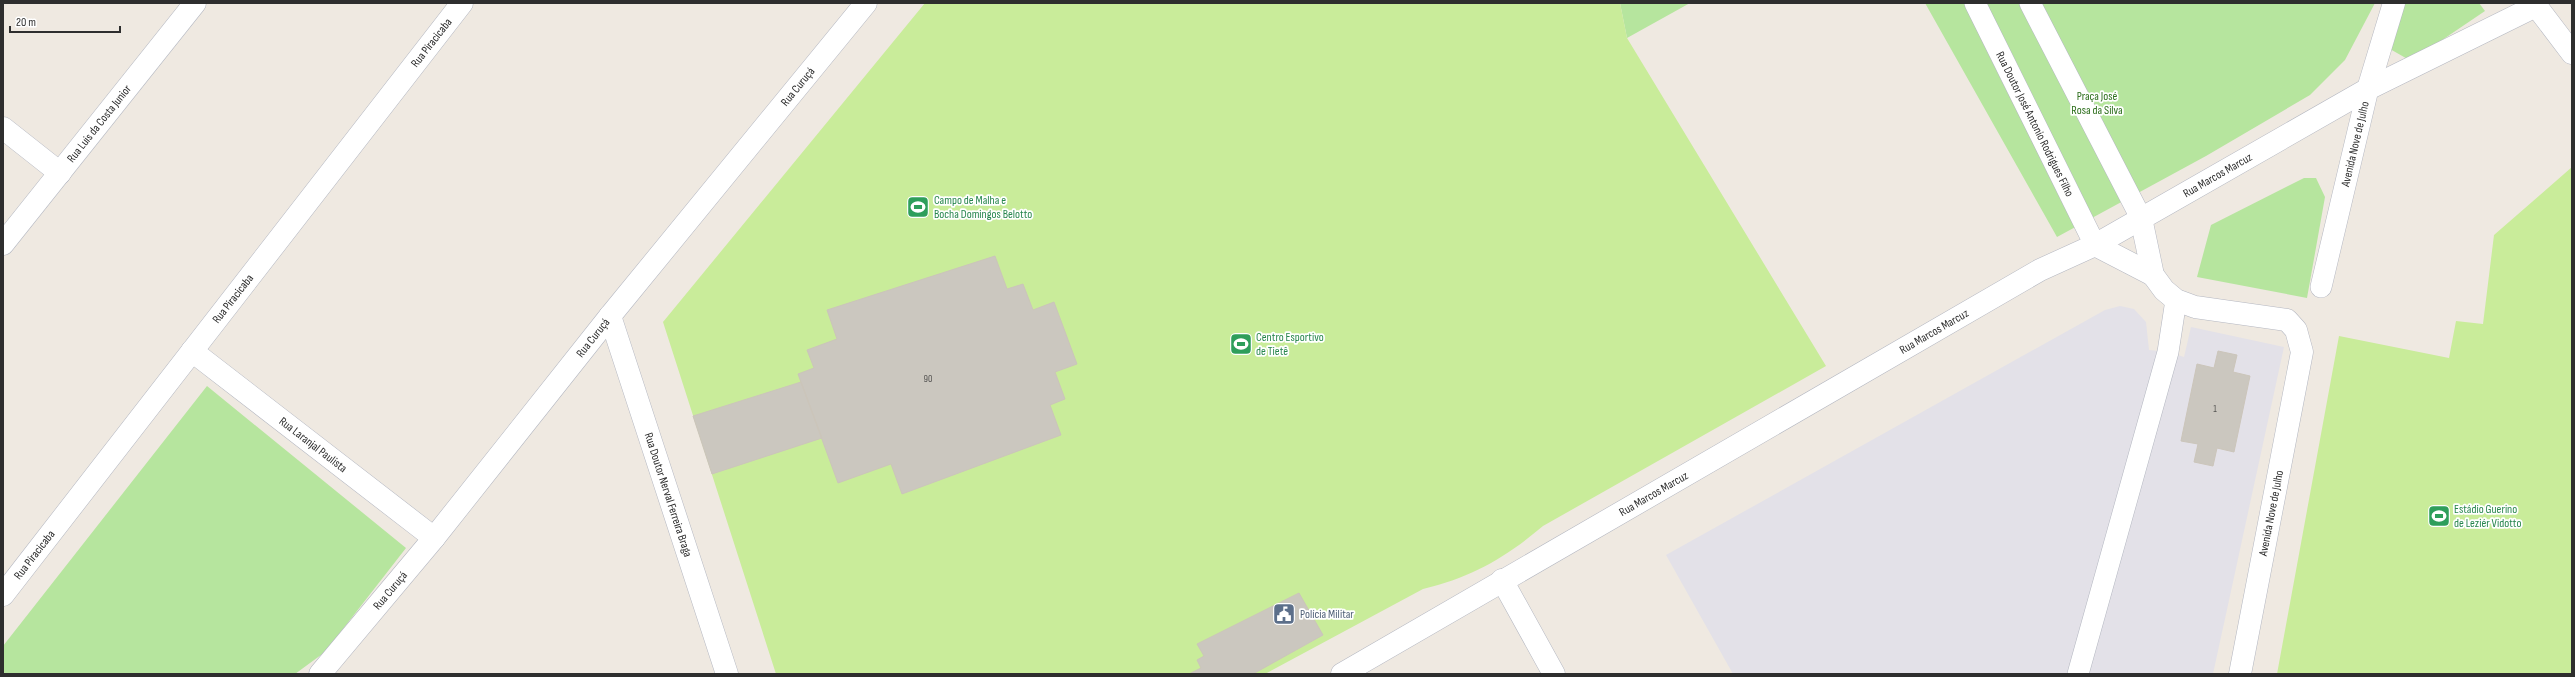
<svg xmlns="http://www.w3.org/2000/svg" width="2575" height="677" font-family="'Sofia Sans Condensed',sans-serif">
  <rect width="100%" height="100%" fill="#efe9e1"/>
  <path fill="#e3e1e8" d="M2120 306 2134 309 2146 322 2149 350 2168 352 2184 357 2191 327 2284 347 2213 674H1733L1666 555 2105 310Z"/>
  <path fill="#b6e59e" d="M1620 3H1690L1627 38Z
    M1925 3H2375L2345 60 2310 95 2206 156 2057 237Z
    M2401 3H2479L2485 11 2411 61 2390 49Z
    M2304 178H2316L2325 197 2307 298 2197 277 2211 225Z
    M207 386 406 548 325 652 295 674H3V646Z"/>
  <path fill="#c9ec9a" d="M925 3H1620L1627 38 1826 366 1543 526C1505 558 1472 577 1423 589L1265 674H776L663 322Z
    M2572 167V674H2277L2339 336 2449 358 2456 321 2483 324 2494 235Z"/>
  <path fill="#cbc7bf" stroke="#cbc5ba" d="M995 256 1007 289 1023 284 1033 310 1054 302 1077 364 1055 372 1065 399 1050 405 1061 435 902 494 891 464 838 483 798 374 814 368 807 350 837 339 827 310Z
    M2218 351 2237 355 2233 372 2250 376 2234 452 2217 448 2213 466 2194 462 2198 444 2181 441 2197 364 2214 368Z
    M801 382 822 438 712 474 693 416Z
    M1299 593 1323 635 1253 674H1189L1201 668 1197 660 1204 656 1197 644Z"/>
  <g fill="none" stroke-linecap="round" stroke-linejoin="round">
    <g stroke="#b4b7c1" stroke-width="22">
      <g id="service">
        <path id="s1" d="M1975 3 2095 245"/>
        <path d="M2030 3 2141 218"/>
        <path id="s2" d="M2321 287 2368 89"/>
        <path d="M2078 674 2168 352 2176 300"/>
      </g>
    </g>
    <g stroke="#b4b7c1" stroke-width="23">
      <g id="minor">
        <path d="M3 128 60 173"/>
        <path id="s3" d="M3 244 195 3"/>
        <path id="s4" d="M610 316 727 674"/>
        <path id="s5" d="M192 351 434 538"/>
        <path d="M1502 580 1554 674"/>
        <path id="s6" d="M3 595 462 3"/>
      </g>
    </g>
    <g stroke="#b4b7c1" stroke-width="23">
      <g id="tertiary">
        <path d="M2368 89 2394 3"/>
        <path d="M2141 218 2153 275 2164 290 2176 300 2195 307 2287 320 2296 330 2302 352 2240 674"/>
        <path d="M2095 245 2153 275"/>
        <path id="s7" d="M320 674 434 538 610 316 866 3"/>
        <path id="s8" d="M1342 674 2040 270 2095 245 2368 89 2536 6"/>
      </g>
    </g>
    <g stroke="#b4b7c1" stroke-width="23">
      <path id="secondary" d="M2534 3 2572 53"/>
    </g>
    <use href="#service" stroke="#fff" stroke-width="21"/>
    <use href="#minor" stroke="#fff" stroke-width="22"/>
    <use href="#tertiary" stroke="#fff" stroke-width="22"/>
    <use href="#secondary" stroke="#fff" stroke-width="22"/>
  </g>
  <defs>
    <g id="stadium-square" transform="scale(1.15)"><rect x="-9" y="-9" width="18" height="18" rx="4" fill="#2e9e5b" stroke="#fff"/><path d="M0-5a6.5 5 0 1 0 0 10a6.5 5 0 1 0 0-10ZM-3.5-1.8h7v3.6h-7Z" fill="#fff"/></g>
    <g id="civic-square" transform="scale(1.15)"><rect x="-9" y="-9" width="18" height="18" rx="4" fill="#5c6f8a" stroke="#fff"/><path d="M-.6-6.5H3V-4.5H.6V-3L4-1V1h2V6H-6V1h2V-1L-.6-3ZM-1.2 2.5V6h2.4V2.5Z" fill="#fff"/></g>
  </defs>
  <g fill-rule="evenodd">
    <use href="#stadium-square" x="918" y="207"/>
    <use href="#stadium-square" x="1241" y="344"/>
    <use href="#stadium-square" x="2439" y="516"/>
    <use href="#civic-square" x="1284" y="614"/>
  </g>
  <g text-anchor="middle" stroke-width="3.5" stroke-linejoin="round" paint-order="stroke">
    <g font-size="10" fill="#555452">
      <text x="928" y="382">90</text>
      <text x="2215" y="412">1</text>
    </g>
    <g font-size="12" fill="#2e2e2e" stroke="#fff">
      <text dy="4" stroke="none"><textPath href="#s6" startOffset="699">Rua Piracicaba</textPath></text>
      <text dy="4" stroke="none"><textPath href="#s7" startOffset="757">Rua Curuçá</textPath></text>
      <text dy="4" stroke="none"><textPath href="#s3" startOffset="154">Rua Luis da Costa Junior</textPath></text>
      <text dy="4" stroke="none"><textPath href="#s1" startOffset="135">Rua Doutor José Antonio Rodrigues Filho</textPath></text>
      <text dy="4" stroke="none"><textPath href="#s2" startOffset="147">Avenida Nove de Julho</textPath></text>
      <text dy="4" stroke="none"><textPath href="#s8" startOffset="1008">Rua Marcos Marcuz</textPath></text>
      <text dy="4" stroke="none"><textPath href="#s6" startOffset="375">Rua Piracicaba</textPath></text>
      <text dy="4" stroke="none"><textPath href="#s8" startOffset="684">Rua Marcos Marcuz</textPath></text>
      <text dy="4" stroke="none"><textPath href="#s7" startOffset="433">Rua Curuçá</textPath></text>
      <text dy="4" stroke="none"><textPath href="#s5" startOffset="153">Rua Laranjal Paulista</textPath></text>
      <text dy="4" stroke="none"><textPath href="#s8" startOffset="360">Rua Marcos Marcuz</textPath></text>
      <text dy="4" stroke="none"><textPath href="#s4" startOffset="188">Rua Doutor Nerval Ferreira Braga</textPath></text>
      <text transform="translate(2271 513) rotate(-79)" y="4">Avenida Nove de Julho</text>
      <text dy="4" stroke="none"><textPath href="#s6" startOffset="51">Rua Piracicaba</textPath></text>
      <text dy="4" stroke="none"><textPath href="#s7" startOffset="109">Rua Curuçá</textPath></text>
    </g>
    <g font-size="12" fill="#2c6e1b" stroke="#fff">
      <text x="2097" y="100">Praça José<tspan x="2097" dy="14">Rosa da Silva</tspan></text>
    </g>
    <g font-size="12" fill="#27864d" stroke="#fff" text-anchor="start">
      <text x="934" y="204">Campo de Malha e<tspan x="934" dy="14">Bocha Domingos Belotto</tspan></text>
      <text x="1256" y="341">Centro Esportivo<tspan x="1256" dy="14">de Tietê</tspan></text>
      <text x="2454" y="513">Estádio Guerino<tspan x="2454" dy="14">de Leziér Vidotto</tspan></text>
    </g>
    <g font-size="12" fill="#4e5e75" stroke="#fff" text-anchor="start">
      <text x="1300" y="618">Polícia Militar</text>
    </g>
  </g>
  <rect width="2575" height="677" fill="none" stroke="#2e2e2e" stroke-width="8"/>
  <path d="M10 26v6h110v-6" fill="none" stroke="#2e2e2e" stroke-width="2"/>
  <text x="16" y="26" font-size="12" fill="#2e2e2e" stroke="#ffffff" stroke-width="3" paint-order="stroke">20 m</text>
</svg>
